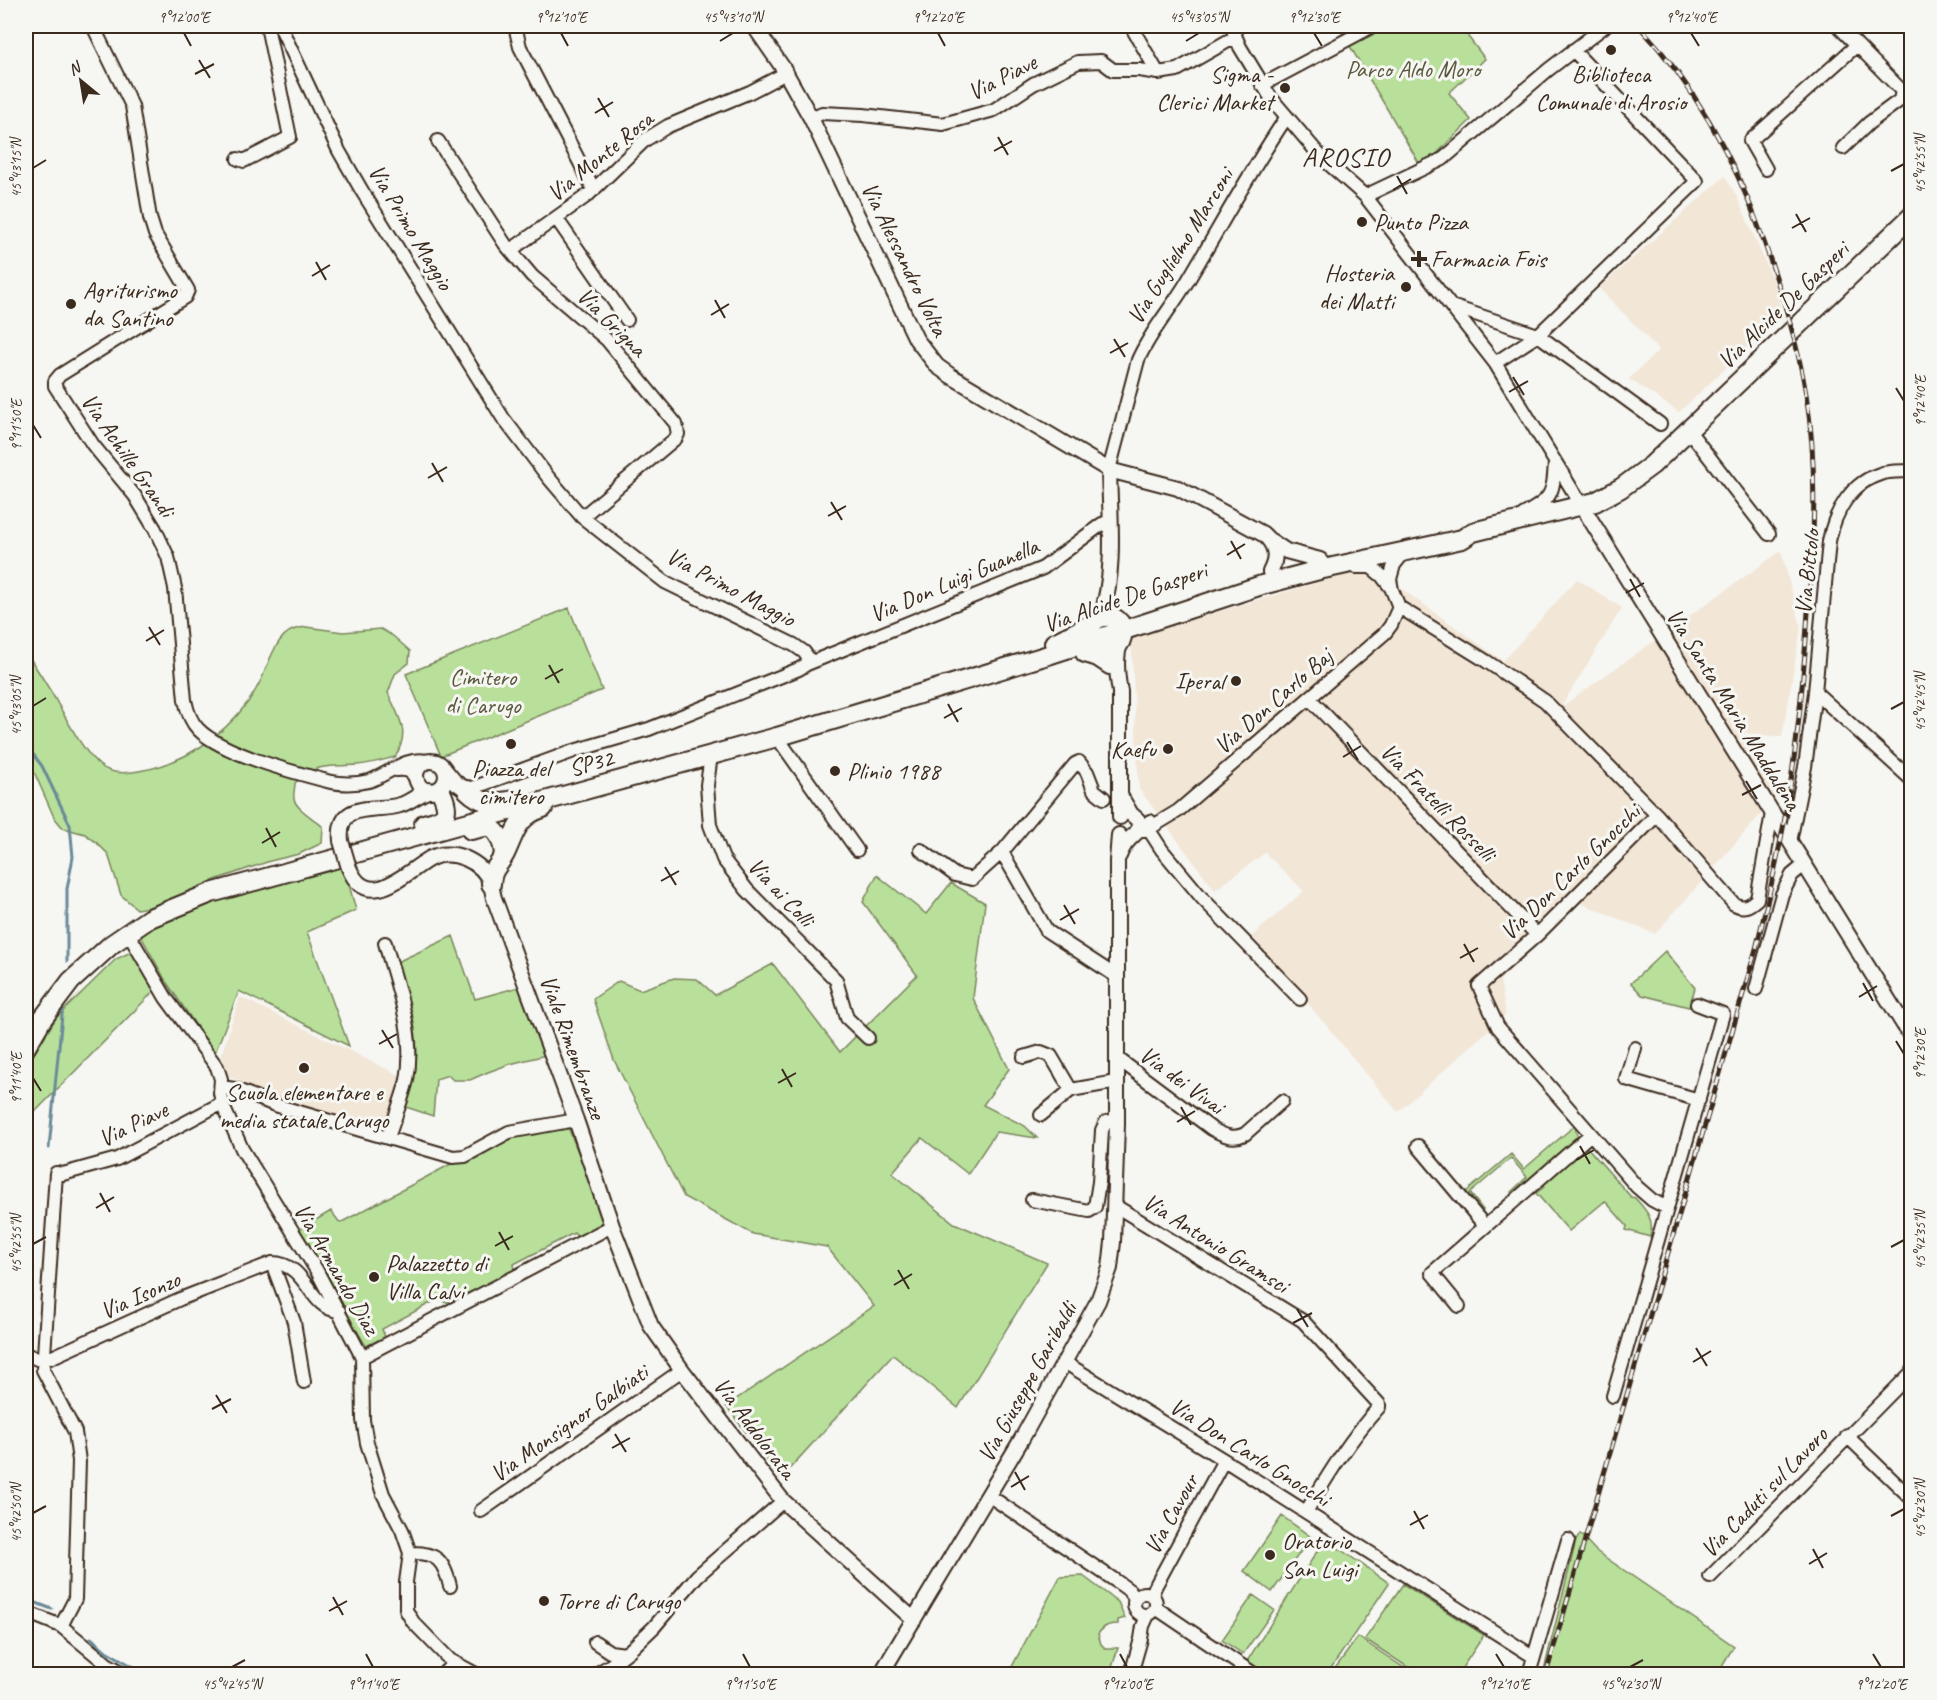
<svg xmlns="http://www.w3.org/2000/svg" width="1937" height="1700" font-family="Caveat,sans-serif">
  <rect width="100%" height="100%" fill="#f6f6f2"/>
  <filter id="ink" filterUnits="userSpaceOnUse"><feTurbulence type="fractalNoise" baseFrequency=".0167" numOctaves="2"/><feDisplacementMap in="SourceGraphic" scale="12" xChannelSelector="R" yChannelSelector="G"/><feConvolveMatrix kernelMatrix="1 2 1 2 8 2 1 2 1" color-interpolation-filters="sRGB"/></filter>
  <g filter="url(#ink)">
    <path fill="#f2e6d7" d="M1725 176 1739 201 1775 285 1782 315 1679 412 1629 379 1659 350 1599 288Z
      M1781 551 1801 627 1782 737 1744 733 1777 796 1655 934 1581 903 1500 980 1506 1014 1398 1112 1252 936 1304 891 1265 853 1215 890 1139 789 1131 637 1371 567 1503 661 1577 579 1622 608 1561 707Z
      M240 997 401 1076 385 1130 277 1100 227 1075 219 1062Z"/>
    <path fill="#b8e09b" stroke="#7a855c" stroke-width="1.5" d="M1338 26H1460L1485 59 1449 93 1471 120 1422 168Z
      M569 608 602 690 441 756 406 674Z
      M306 627 343 632 381 629 393 636 410 651 409 663 395 674 388 693C399 718 411 731 395 757 383 760 370 764 357 765 331 767 316 762 295 783 295 788 293 794 294 799 296 809 315 819 323 827L322 843 299 854 270 861 215 880 159 905 137 909 121 895 108 854 97 843 85 834 63 828 54 817 35 774 26 757V652C37 670 49 687 59 706 70 725 81 747 97 763 108 774 125 774 139 771 183 764 222 737 248 702 253 695 258 686 262 678 268 664 277 635 293 630 297 628 302 628 306 627Z
      M343 863 356 910 307 932 349 1046 239 991 215 1053 167 983 141 936 164 920 207 901Z
      M877 875 926 914 951 883 985 903 973 998 1009 1069 983 1105 1025 1126 1037 1138 996 1132 968 1174 922 1138 892 1173 954 1223 1047 1263 958 1408 893 1355 781 1478 726 1406 874 1306 827 1247 753 1234 684 1197 614 1060 593 999 619 981 640 990 674 978 697 979 715 995 773 964 840 1052 917 975 863 902Z
      M453 936 475 999 519 987 546 1055 510 1064 488 1072 470 1080H453L448 1075 436 1079 433 1116 403 1106C406 1096 411 1085 414 1075 423 1038 408 997 395 963Z
      M133 951 154 984 153 992 32 1115 26 1114V1067L56 1018 116 959Z
      M1665 951 1695 988 1689 1007 1642 995 1631 983Z
      M1574 1126 1576 1129V1133L1579 1137 1513 1194 1511 1192 1527 1177 1511 1158 1470 1193 1483 1210 1481 1211 1466 1192 1511 1154 1524 1169Z
      M568 1127 600 1207 603 1218 601 1225 578 1238 574 1233 514 1264 515 1270 491 1283 448 1302H444L440 1298 382 1329 385 1337 366 1346 324 1275 326 1270 332 1265 328 1258 317 1262 297 1231 331 1211 340 1223 449 1165 510 1135Z
      M1587 1147 1631 1197 1635 1198C1646 1210 1655 1219 1650 1237L1626 1230 1627 1226 1605 1201 1569 1231 1536 1193 1544 1187 1545 1183Z
      M1282 1516 1311 1537 1272 1592 1244 1571Z
      M1580 1534 1596 1551 1734 1646 1717 1674H1543L1576 1541Z
      M1325 1539 1389 1583 1327 1674H1265L1247 1661Z
      M1083 1576 1118 1602 1125 1618 1118 1620V1624C1108 1624 1104 1626 1098 1634L1101 1644 1105 1648H1118L1110 1674H1008L1060 1577Z
      M1403 1584 1484 1635 1458 1674H1418L1365 1639Z
      M1253 1595 1274 1610 1243 1654 1222 1640Z
      M1358 1637 1413 1674H1331Z"/>
    <g fill="none" stroke-linecap="round" stroke-linejoin="round">
      <path stroke="#6a8a98" stroke-width="3" d="M26 745 42 766 70 825 73 857 67 889V961
        M49 1148 63 1005
        M26 1599 52 1609
        M91 1638 106 1651 146 1674"/>
      <g stroke="#3b2a1e" stroke-width="16">
        <path id="minor" d="M93 26 132 106 150 218 155 234 188 290 185 297 60 375 55 381V386L93 445 135 496 155 529 168 557 175 588 185 700C187 710 191 722 198 729 222 754 296 773 331 782 343 784 356 784 369 781 387 775 407 756 426 761
          M280 26 339 151 362 191 503 418 548 477 582 517 665 582 794 645 804 652 809 659 807 664 799 669 649 729 574 751 467 790
          M515 26 520 47 594 190
          M1131 26 1158 73
          M1231 26 1240 47 1271 98 1322 158 1365 196 1495 363 1582 506
          M1262 85 1373 26
          M811 118 822 113 863 115 943 124 994 110 1033 84 1078 62 1101 61 1113 70H1139L1158 73 1177 70 1235 37
          M438 141 505 244 532 276 607 340 676 424 678 434 676 438 582 517
          M1843 148 1869 123 1900 100 1902 91 1857 45
          M238 159 244 161 290 137 267 26
          M1766 169 1750 141 1857 45 1838 26
          M1365 196 1443 159 1548 70 1605 26
          M556 218 627 320
          M511 250 588 195 645 140 668 126 750 92 786 73
          M1451 306 1538 335 1660 424
          M1495 363 1538 335 1697 181 1573 50
          M1689 431 1769 534
          M1109 470 1138 360C1150 332 1171 309 1187 282 1220 227 1250 171 1286 118
          M1523 515C1552 498 1553 496 1555 462
          M1405 551 1394 565 1390 579 1392 590 1399 607 1486 661 1545 701 1657 815
          M1356 567H1371L1382 576 1392 589
          M807 664 1043 568 1102 524 1110 521
          M1815 692 1912 780
          M1309 698 1537 935
          M777 737 857 850
          M711 755 707 785 710 825 723 859 747 890 836 980 847 1018 868 1038
          M396 770C406 769 411 770 416 779
          M1104 798 1094 790 1087 772 1079 762 1075 764 1002 852 1047 931 1116 976
          M1150 821 1151 833 1162 850 1202 898 1300 999
          M1138 832 1150 828 1178 811 1385 633 1391 625 1399 607
          M1790 842 1805 767 1815 692 1829 541C1835 511 1851 482 1883 473 1892 471 1902 471 1912 471
          M921 850 955 875 972 879 1002 852
          M134 943 166 998 217 1067 221 1079 220 1093 223 1106 242 1149 317 1271 362 1357 363 1420 367 1443 383 1494 402 1530 410 1553 406 1582V1610L413 1622 450 1660 476 1674
          M385 943C397 986 416 1035 407 1080 402 1100 394 1119 388 1138
          M1756 989 1782 894 1792 875 1804 865
          M1635 1048 1626 1079 1699 1100
          M1024 1057 1041 1052 1051 1056 1071 1090
          M1117 1058 1212 1129C1223 1135 1233 1140 1245 1134L1282 1101
          M221 1087 235 1089 275 1105 453 1157 465 1156 509 1132 576 1120
          M1041 1115 1071 1090 1116 1082
          M1418 1146 1485 1226
          M1032 1200 1089 1211 1095 1207 1099 1182 1102 1130 1106 1122 1117 1120
          M1114 1205 1303 1321 1379 1404V1407C1350 1439 1328 1475 1306 1512
          M1667 1208 1652 1200 1637 1187 1498 1027 1479 986 1537 935 1657 815 1734 904C1744 909 1749 906 1757 899L1772 813
          M272 1263 294 1322 304 1382
          M1459 1306 1432 1273 1591 1134
          M26 1354 37 1359 50 1358 180 1299 272 1263C308 1263 308 1309 339 1311
          M362 1357 612 1226
          M1064 1362 1224 1460 1534 1657 1568 1540
          M1613 1396 1723 1014 1697 1004
          M1847 1436 1912 1499
          M988 1495 1116 1581 1130 1591 1135 1598
          M481 1511 682 1370
          M410 1553C437 1552 444 1561 450 1586
          M1710 1577 1912 1372
          M1134 1604a11 11 0 1 1 22 0a11 11 0 1 1-22 0Z
          M1152 1595 1155 1587 1224 1460
          M1156 1608 1254 1674
          M26 1612 61 1626 107 1664 126 1674
          M61 1626 75 1599 79 1461 75 1432 43 1370 56 1173 63 1174 117 1159 222 1103
          M595 1642 610 1652 625 1654
          M443 1674 454 1663
          M596 1674 611 1665 630 1650 654 1627 697 1576 783 1501
          M1131 1674 1141 1639 1143 1626 1148 1615
          M1529 1674 1534 1657"/>
      </g>
      <g stroke="#3b2a1e" stroke-width="18">
        <path id="tertiary" d="M754 26 783 68 811 118 916 339 937 366 951 376 1109 470 1178 488 1263 534C1276 545 1278 557 1270 572
          M1582 506 1912 1038
          M1271 541 1286 551 1320 560
          M1101 617C1116 571 1110 519 1109 470
          M416 776a15 15 0 1 1 30 0a15 15 0 1 1-30 0Z
          M445 770 455 782 467 790
          M1120 817V692C1117 676 1115 658 1120 643
          M341 841C337 799 375 813 400 805 411 802 418 794 430 790
          M1119 856C1121 851 1123 846 1127 842 1134 833 1141 833 1138 820L1131 814 1121 797
          M349 868C368 913 405 873 429 859 451 847 483 861 491 884 492 889 493 894 494 898L576 1120 612 1226 651 1326 682 1370 783 1501 914 1620
          M881 1674 1020 1442 1098 1301 1110 1268 1113 1242 1117 1124V861L1119 835"/>
      </g>
      <g stroke="#3b2a1e" stroke-width="22">
        <path id="primary" d="M1054 643C1065 637 1077 632 1088 626 1094 623 1097 617 1104 617 1134 613 1125 664 1095 646L1089 634 1092 624
          M1085 653 1098 657 1110 665
          M467 790C481 804 494 804 513 800
          M424 824C443 819 452 816 442 794
          M471 830 489 826C500 833 503 843 504 855
          M491 884C492 868 498 867 505 854 515 833 517 816 543 808
          M26 1047 43 1018 71 981 112 944 150 918 211 893 777 737 1045 656 1262 585 1319 570 1462 539 1473 532 1595 502 1621 488 1652 465 1912 216"/>
      </g>
      <use href="#minor" stroke="#f6f6f2" stroke-width="12"/>
      <use href="#tertiary" stroke="#f6f6f2" stroke-width="14"/>
      <use href="#primary" stroke="#f6f6f2" stroke-width="18"/>
      <g stroke="#3b2a1e" stroke-width="5">
        <path id="rail" d="M1546 1674 1756 949C1769 895 1782 842 1790 787 1799 729 1804 671 1808 612 1814 540 1818 466 1806 394 1797 340 1781 290 1763 239 1736 162 1695 86 1639 26"/>
      </g>
      <use href="#rail" stroke="#f6f6f2" stroke-width="3" stroke-dasharray="9" stroke-linecap="butt"/>
      <g stroke="#3b2a1e" stroke-width="18" stroke-linecap="butt">
        <path id="tertiary-bridge" d="M341 841 349 868"/>
      </g>
      <use href="#tertiary-bridge" stroke="#f6f6f2" stroke-width="14"/>
    </g>
  </g>
  <path fill="none" stroke="#3b2a1e" stroke-width="2" d="M184 33 191 46M561 33 568 46M938 33 945 46M1314 33 1322 46M1691 33 1699 46M720 41 733 33M1186 41 1199 33M199 60 210 78M195 74 214 64M598 98 609 117M595 113 613 102M998 137 1008 155M994 151 1012 141M33 168 46 160M1891 171 1904 164M1397 176 1407 194M1393 190 1411 179M1796 214 1806 232M1792 228 1810 218M316 262 326 280M312 276 330 265M715 300 725 318M711 315 729 304M1114 339 1125 357M1110 353 1128 343M1513 377 1524 395M1896 388 1904 401M1509 392 1528 381M33 425 41 438M432 463 443 482M428 478 447 467M831 502 842 520M828 516 846 506M1231 541 1241 559M1227 555 1245 544M1630 579 1640 597M1626 593 1644 583M149 627 160 645M146 641 164 630M549 665 559 683M545 679 563 669M948 704 958 722M33 706 46 698M1891 709 1904 702M944 718 962 708M1347 742 1358 760M1343 757 1361 746M1746 781 1757 799M1742 795 1761 785M266 828 276 847M262 843 280 832M665 867 676 885M661 881 679 871M1064 905 1075 924M1060 920 1079 909M1464 944 1474 962M1460 958 1478 948M1863 983 1873 1001M1859 997 1877 986M382 1030 393 1048M1896 1041 1904 1054M379 1044 397 1034M782 1069 792 1087M33 1078 41 1091M778 1083 796 1073M1181 1107 1191 1125M1177 1122 1195 1111M1580 1146 1590 1164M1576 1160 1594 1150M100 1193 110 1212M96 1208 114 1197M499 1232 509 1250M33 1244 46 1237M495 1246 513 1236M1891 1247 1904 1240M898 1270 909 1289M894 1285 912 1274M1297 1309 1308 1327M1293 1323 1312 1313M1696 1348 1707 1366M1693 1362 1711 1351M216 1395 227 1413M212 1409 231 1399M615 1434 626 1452M612 1448 630 1438M1015 1472 1025 1490M1011 1487 1029 1476M1414 1511 1424 1529M33 1513 46 1506M1891 1516 1904 1509M1410 1525 1428 1515M1813 1549 1823 1568M1809 1564 1827 1553M333 1597 343 1615M329 1611 347 1601M366 1654 373 1667M743 1654 750 1667M1120 1654 1127 1667M1496 1654 1504 1667M1873 1654 1881 1667M232 1667 245 1660M1630 1667 1643 1660"/>
  <g fill="#3b2a1e" stroke="#f6f6f2" stroke-width="2">
    <circle cx="1611" cy="50" r="6"/>
    <circle cx="1285" cy="88" r="6"/>
    <circle cx="1362" cy="222" r="6"/>
    <path d="M1416 250h6v6h6v6h-6v6h-6v-6h-6v-6h6z"/>
    <circle cx="1406" cy="287" r="6"/>
    <circle cx="71" cy="304" r="6"/>
    <circle cx="1236" cy="681" r="6"/>
    <circle cx="511" cy="744" r="6"/>
    <circle cx="1168" cy="749" r="6"/>
    <circle cx="835" cy="771" r="6"/>
    <circle cx="304" cy="1068" r="6"/>
    <circle cx="374" cy="1277" r="6"/>
    <circle cx="1270" cy="1555" r="6"/>
    <circle cx="544" cy="1601" r="6"/>
  </g>
  <g text-anchor="middle" stroke-width="6" stroke-linejoin="round" paint-order="stroke">
    <g font-size="24" fill="#5a583d" stroke="#f6f6f2">
      <text x="1413" y="77">Parco Aldo Moro</text>
      <text x="483" y="685">Cimitero<tspan x="483" dy="28">di Carugo</tspan></text>
    </g>
    <g font-size="24" fill="#3b2a1e" stroke="#f6f6f2" text-anchor="start">
      <text x="1273" y="82" text-anchor="end">Sigma -<tspan x="1273" dy="28">Clerici Market</tspan></text>
      <text x="1611" y="82" text-anchor="middle">Biblioteca<tspan x="1611" dy="28">Comunale di Arosio</tspan></text>
      <text x="1374" y="230">Punto Pizza</text>
      <text x="1431" y="267">Farmacia Fois</text>
      <text x="1394" y="281" text-anchor="end">Hosteria<tspan x="1394" dy="28">dei Matti</tspan></text>
      <text x="83" y="298">Agriturismo<tspan x="83" dy="28">da Santino</tspan></text>
      <text x="1224" y="689" text-anchor="end">Iperal</text>
      <text x="1156" y="757" text-anchor="end">Kaefu</text>
      <text x="511" y="776" text-anchor="middle">Piazza del<tspan x="511" dy="28">cimitero</tspan></text>
      <text x="847" y="779">Plinio 1988</text>
      <text x="304" y="1100" text-anchor="middle">Scuola elementare e<tspan x="304" dy="28">media statale Carugo</tspan></text>
      <text x="386" y="1271">Palazzetto di<tspan x="386" dy="28">Villa Calvi</tspan></text>
      <text x="1282" y="1549">Oratorio<tspan x="1282" dy="28">San Luigi</tspan></text>
      <text x="556" y="1609">Torre di Carugo</text>
    </g>
    <g font-size="24" fill="#3b2a1e" stroke="#f6f6f2">
      <text transform="translate(1002 77) rotate(-27)" y="8">Via Piave</text>
      <text transform="translate(600 156) rotate(-39)" y="8">Via Monte Rosa</text>
      <text transform="translate(411 227) rotate(59)" y="8">Via Primo Maggio</text>
      <text transform="translate(1180 246) rotate(-58)" y="8">Via Guglielmo Marconi</text>
      <text transform="translate(905 259) rotate(64)" y="8">Via Alessandro Volta</text>
      <text transform="translate(1783 305) rotate(-44)" y="8">Via Alcide De Gasperi</text>
      <text transform="translate(612 322) rotate(45)" y="8">Via Grigna</text>
      <text transform="translate(128 455) rotate(55)" y="8">Via Achille Grandi</text>
      <text transform="translate(1807 572) rotate(-84)" y="8">Via Bittolo</text>
      <text transform="translate(954 580) rotate(-23)" y="8">Via Don Luigi Guanella</text>
      <text transform="translate(731 587) rotate(28)" y="8">Via Primo Maggio</text>
      <text transform="translate(1125 597) rotate(-19)" y="8">Via Alcide De Gasperi</text>
      <text transform="translate(1273 701) rotate(-41)" y="8">Via Don Carlo Baj</text>
      <text transform="translate(1734 709) rotate(58)" y="8">Via Santa Maria Maddalena</text>
      <text transform="translate(591 763) rotate(-15)" y="8">SP32</text>
      <text transform="translate(1438 802) rotate(46)" y="8">Via Fratelli Rosselli</text>
      <text transform="translate(1570 872) rotate(-44)" y="8">Via Don Carlo Gnocchi</text>
      <text transform="translate(781 892) rotate(47)" y="8">Via ai Colli</text>
      <text transform="translate(573 1047) rotate(70)" y="8">Viale Rimembranze</text>
      <text transform="translate(1182 1080) rotate(36)" y="8">Via dei Vivai</text>
      <text transform="translate(133 1124) rotate(-26)" y="8">Via Piave</text>
      <text transform="translate(1216 1243) rotate(32)" y="8">Via Antonio Gramsci</text>
      <text transform="translate(337 1269) rotate(60)" y="8">Via Armando Diaz</text>
      <text transform="translate(140 1295) rotate(-24)" y="8">Via Isonzo</text>
      <text transform="translate(1027 1382) rotate(-61)" y="8">Via Giuseppe Garibaldi</text>
      <text transform="translate(569 1423) rotate(-35)" y="8">Via Monsignor Galbiati</text>
      <text transform="translate(755 1428) rotate(53)" y="8">Via Addolorata</text>
      <text transform="translate(1250 1452) rotate(32)" y="8">Via Don Carlo Gnocchi</text>
      <text transform="translate(1764 1492) rotate(-46)" y="8">Via Caduti sul Lavoro</text>
      <text transform="translate(1171 1514) rotate(-61)" y="8">Via Cavour</text>
    </g>
    <g font-size="27" letter-spacing="1.5" fill="#3b2a1e" stroke="#f6f6f2">
      <text x="1346" y="166">AROSIO</text>
    </g>
  </g>
  <rect width="1937" height="1700" fill="none" stroke="#f6f6f2" stroke-width="66"/>
  <g transform="translate(81 81) rotate(330)" stroke="#f6f6f2" stroke-width="4.5" paint-order="stroke">
  <path d="M0-4.5L10 22L0 15L-10 22Z" fill="#3b2a1e"/>
  <text y="-9" font-size="16" font-weight="bold" text-anchor="middle" fill="#3b2a1e">N</text>
  </g>
  <rect x="33" y="33" width="1871" height="1634" fill="none" stroke="#3b2a1e" stroke-width="2"/>
  <g font-size="15" text-anchor="middle" fill="#3b2a1e">
    <text x="184" y="22">9°12'00"E</text>
    <text x="561" y="22">9°12'10"E</text>
    <text x="733" y="22">45°43'10"N</text>
    <text x="938" y="22">9°12'20"E</text>
    <text x="1199" y="22">45°43'05"N</text>
    <text x="1314" y="22">9°12'30"E</text>
    <text x="1691" y="22">9°12'40"E</text>
    <text transform="translate(1920 164) rotate(-90)" y="5">45°42'55"N</text>
    <text transform="translate(16 168) rotate(-90)" y="5">45°43'15"N</text>
    <text transform="translate(1920 401) rotate(-90)" y="5">9°12'40"E</text>
    <text transform="translate(16 425) rotate(-90)" y="5">9°11'50"E</text>
    <text transform="translate(1920 702) rotate(-90)" y="5">45°42'45"N</text>
    <text transform="translate(16 706) rotate(-90)" y="5">45°43'05"N</text>
    <text transform="translate(1920 1054) rotate(-90)" y="5">9°12'30"E</text>
    <text transform="translate(16 1078) rotate(-90)" y="5">9°11'40"E</text>
    <text transform="translate(1920 1240) rotate(-90)" y="5">45°42'35"N</text>
    <text transform="translate(16 1244) rotate(-90)" y="5">45°42'55"N</text>
    <text transform="translate(1920 1509) rotate(-90)" y="5">45°42'30"N</text>
    <text transform="translate(16 1513) rotate(-90)" y="5">45°42'50"N</text>
    <text x="232" y="1689">45°42'45"N</text>
    <text x="373" y="1689">9°11'40"E</text>
    <text x="750" y="1689">9°11'50"E</text>
    <text x="1127" y="1689">9°12'00"E</text>
    <text x="1504" y="1689">9°12'10"E</text>
    <text x="1630" y="1689">45°42'30"N</text>
    <text x="1881" y="1689">9°12'20"E</text>
  </g>
</svg>
